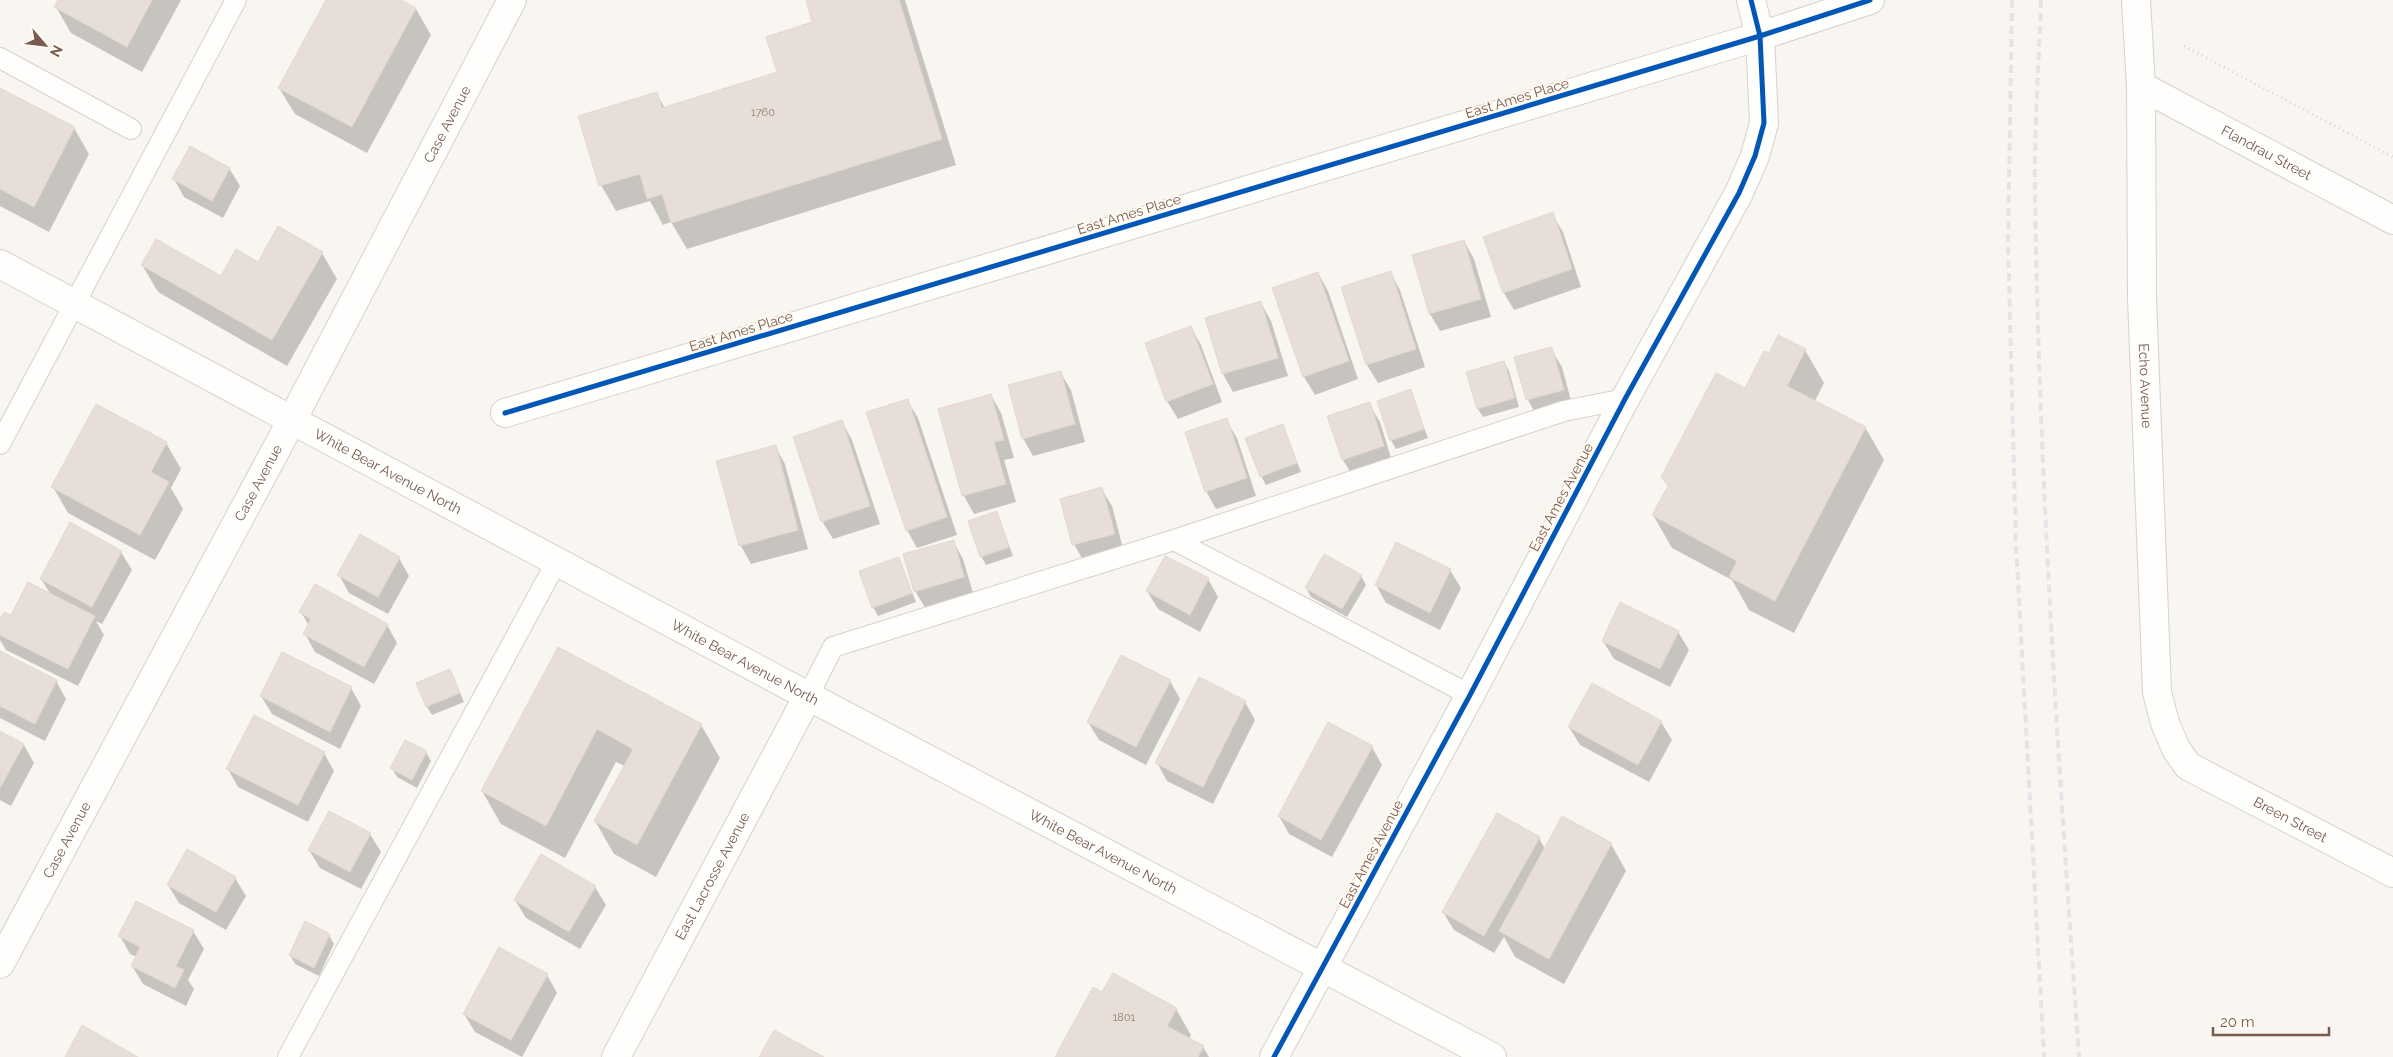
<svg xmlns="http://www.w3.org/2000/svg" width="2393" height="1057" font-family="Raleway,sans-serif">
  <rect width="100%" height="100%" fill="#f9f5f0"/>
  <path fill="#0003" d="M60 0H181L142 72 71 33 56 7Z
    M327 0H399L416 9 431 35 367 153 295 114 279 88Z
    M807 0H905L956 165 687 249 671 222 663 225 650 201 616 211 601 185 656 93 665 108 779 73 814 23Z
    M0 90 74 128 89 154 49 232 0 206Z
    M229 168 240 186 223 218 184 197 174 179Z
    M1552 214 1563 232 1581 287 1514 310 1504 293Z
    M1464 241 1474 259 1491 317 1440 331 1430 314Z
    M322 253 337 279 287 366 158 292 142 265 221 278 259 263Z
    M1390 272 1400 290 1425 367 1378 383 1367 365 1343 288Z
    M1318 273 1328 291 1358 379 1315 395 1304 377 1274 289Z
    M1261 303 1271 321 1288 376 1233 392 1223 374 1206 319Z
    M1191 327 1201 345 1222 402 1178 419 1167 401Z
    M1551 349 1562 367 1573 408 1538 418 1528 400 1516 358Z
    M1805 350 1824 383 1815 401 1865 427 1884 460 1794 633 1749 610 1732 580 1672 548 1653 515 1669 487 1663 477 1745 390 1769 355Z
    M1504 362 1509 371 1519 407 1483 417 1478 409Z
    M1060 372 1071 390 1085 442 1033 456 1023 438Z
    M1410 391 1428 438 1396 449 1391 440Z
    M991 395 1001 413 1014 458 1004 460 1016 502 974 514 964 496 939 410Z
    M907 400 918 418 957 535 917 548 907 530Z
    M1369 404 1380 422 1393 464 1354 478 1343 460 1329 417Z
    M1226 420 1237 438 1256 496 1216 509 1206 491Z
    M842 422 852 440 880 524 833 539 822 521Z
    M1283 426 1301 472 1266 485 1261 476Z
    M166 443 181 469 171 488 183 509 155 560 68 513 53 487Z
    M775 446 785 464 808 549 751 564 741 546Z
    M1101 488 1112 506 1124 552 1084 562 1074 544Z
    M997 512 1013 556 986 565 981 556Z
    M953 541 963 559 974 596 926 609 915 591Z
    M1396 544 1450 570 1461 588 1440 630 1386 603 1376 585Z
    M121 552 132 570 102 624 96 621 104 635 78 686 6 650 0 640V622L51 595 41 579Z
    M399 558 409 576 388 614 349 593 339 575Z
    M898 559 916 602 878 616 873 607Z
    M1361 576 1366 585 1347 617 1311 597 1306 588Z
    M1208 579 1218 597 1200 632 1158 609 1147 591Z
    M301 612 387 625 397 643 374 684 315 652 305 634 309 626Z
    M1678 632 1689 650 1670 687 1614 659 1603 641Z
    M558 648 701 725 720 758 656 877 614 854 595 821 625 766 616 762 565 858 501 824 482 791Z
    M0 653 56 681 66 699 45 741 0 718Z
    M450 670 464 702 432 715 427 707Z
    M1170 681 1180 699 1146 765 1099 740 1088 722Z
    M351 688 361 706 340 749 272 714 261 696Z
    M1245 702 1255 720 1213 804 1167 781 1157 763Z
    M1661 722 1672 740 1649 782 1580 745 1569 727Z
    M0 732 24 745 34 763 11 806 0 800Z
    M1372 747 1382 765 1332 857 1289 834 1279 816Z
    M426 752 431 761 417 788 397 777 392 768Z
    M324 753 334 771 308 822 238 787 228 769Z
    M1562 818 1611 844 1626 871 1564 984 1515 957 1504 937 1494 953 1454 930 1443 912 1539 838 1545 849Z
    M370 834 381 852 361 889 320 868 309 850Z
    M235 878 246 896 226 930 179 903 168 885Z
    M595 887 606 905 580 949 526 918 515 900Z
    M193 931 204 949 188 980 194 989 186 1006 143 984 132 966 137 957 130 954 120 936Z
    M329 935 334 944 319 976 295 964 290 955Z
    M547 975 557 993 522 1057 475 1032 464 1014Z
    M1102 994 1176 1009 1191 1035 1189 1039 1203 1047 1209 1057H1056Z"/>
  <path fill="#e6ded7" stroke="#e2d8d2" d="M58 0H152L127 47 54 7Z
    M326 0H401L416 8 352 127 278 88Z
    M806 0H899L942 139 671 223 662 194 647 199 640 174 599 186 578 116 657 92 662 108 777 72 766 37 812 22Z
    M0 88 75 127 34 207 0 189Z
    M190 146 230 168 212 201 172 179Z
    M1553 212 1572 269 1503 293 1483 237Z
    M278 226 323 252 272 340 141 265 156 239 221 276 236 249 258 262Z
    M1464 240 1481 299 1429 314 1412 255Z
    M1391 271 1416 349 1366 365 1341 287Z
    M1318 272 1349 361 1303 377 1272 288Z
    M1261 301 1278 358 1222 374 1205 318Z
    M1191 326 1213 384 1166 402 1145 343Z
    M1778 335 1806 349 1787 386 1866 427 1775 601 1729 577 1737 561 1652 515 1668 486 1661 477 1716 373 1745 388 1764 351 1769 353Z
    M1552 347 1564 390 1526 400 1514 357Z
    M1504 361 1515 398 1477 409 1466 372Z
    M1061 371 1075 424 1022 439 1008 385Z
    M1411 389 1424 429 1390 441 1377 401Z
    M991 394 1004 440 994 442 1006 484 962 496 938 409Z
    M908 399 947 517 906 531 866 412Z
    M1370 402 1384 446 1342 460 1327 416Z
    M96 404 167 442 151 472 169 482 140 535 51 487Z
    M1227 418 1247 478 1205 492 1185 432Z
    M842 420 870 506 821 522 793 437Z
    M1283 424 1297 463 1260 477 1245 438Z
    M776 445 798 530 739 546 716 461Z
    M1102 487 1115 534 1072 545 1060 499Z
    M997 511 1009 547 980 557 968 521Z
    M70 522 122 551 92 607 40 579Z
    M360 534 400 557 378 597 337 575Z
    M954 540 964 577 914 592 903 554Z
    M1396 542 1451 569 1430 613 1375 585Z
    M1324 554 1362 575 1342 609 1305 588Z
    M1165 556 1209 578 1190 615 1146 591Z
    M899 557 912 593 872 608 859 571Z
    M28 582 95 616 68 669 0 635V619L4 612 11 615Z
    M315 584 388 624 364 667 303 634 311 619 299 612Z
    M1620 602 1679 631 1660 669 1602 641Z
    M558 647 702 724 637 845 594 821 633 749 597 729 546 826 481 791Z
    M0 651 57 680 35 724 0 706Z
    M282 652 352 687 330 732 260 696Z
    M1121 655 1171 680 1136 747 1087 722Z
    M450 669 460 693 426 707 416 683Z
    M1199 677 1246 701 1203 787 1155 763Z
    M1592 683 1662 721 1638 765 1568 727Z
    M254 715 325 752 298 805 226 769Z
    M1328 722 1373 746 1321 840 1278 816Z
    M0 731 24 744 0 788Z
    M405 740 427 751 412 780 390 768Z
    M329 811 371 833 350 872 308 850Z
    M1497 813 1540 837 1484 936 1442 912Z
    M1562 816 1612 843 1549 959 1499 931Z
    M187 849 236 877 216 912 167 885Z
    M541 854 596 886 569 932 514 900Z
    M136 901 194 930 176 966 184 970 175 988 131 966 140 947 118 936Z
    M305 921 330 934 314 968 289 955Z
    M499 947 548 974 511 1040 463 1014Z
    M1113 973 1177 1008 1167 1026 1204 1046 1198 1057H1055L1093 987 1102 992Z
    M82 1025 138 1057H65Z
    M774 1030 824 1057H759Z"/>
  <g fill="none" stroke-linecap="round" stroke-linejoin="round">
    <g stroke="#d7d1cb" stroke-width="22">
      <path id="lane" d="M0 58 131 129
        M0 444 236 0
        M1174 540 1470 695
        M808 696 833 647 1174 540 1564 411 1625 399
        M288 1057 557 561"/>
    </g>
    <g stroke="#d7d1cb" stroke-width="30">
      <g id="street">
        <path id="s1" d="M2136 0 2141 86 2142 298 2157 692 2165 723 2176 749 2188 766 2393 873"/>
        <path id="s2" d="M2141 86 2393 220"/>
        <path d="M505 413 1760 36 1751 0"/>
        <path id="s3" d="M0 964 292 420"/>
        <path id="s4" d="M616 1057 808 696"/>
        <path d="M1274 1057 1470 695 1625 399 1739 193 1755 156 1764 123 1760 36 1870 0"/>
      </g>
    </g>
    <g stroke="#d9d2cb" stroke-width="30">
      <g id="secondary">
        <path id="s5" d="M0 264 808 696 1492 1057"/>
        <path id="s6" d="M292 420 512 0"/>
      </g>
    </g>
    <path stroke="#dcd5d0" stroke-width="3" stroke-dasharray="1 4" stroke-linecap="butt" d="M2184 46 2393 157"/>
    <use href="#lane" stroke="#fefefd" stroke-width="20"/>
    <use href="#street" stroke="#fefefd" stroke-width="28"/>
    <use href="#secondary" stroke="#fefefd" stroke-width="28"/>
    <path stroke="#e6e3e7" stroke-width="4" stroke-dasharray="8 5" stroke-linecap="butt" d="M2012 0 2008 244 2016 545 2044 1057
      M2041 0C2039 64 2034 128 2035 191 2039 480 2059 769 2079 1057"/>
    <g stroke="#fffaf3" stroke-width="8">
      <path id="cycleway" d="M505 413 1760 36 1751 0
        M1274 1057 1470 695 1625 399 1739 193 1755 156 1764 123 1760 36 1870 0"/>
    </g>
    <use href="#cycleway" stroke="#0057b8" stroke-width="5"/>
  </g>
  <g text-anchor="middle" stroke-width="4" stroke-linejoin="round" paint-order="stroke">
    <g font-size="11" fill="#977e72">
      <text x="763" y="116">1760</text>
      <text x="1124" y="1021">1801</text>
    </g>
    <g font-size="14" fill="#7a5c4d" stroke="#fffaf3">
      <text transform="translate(1517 98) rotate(-17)" y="5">East Ames Place</text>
      <text dy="5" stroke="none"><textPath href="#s6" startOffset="334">Case Avenue</textPath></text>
      <text dy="5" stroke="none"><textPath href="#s2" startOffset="142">Flandrau Street</textPath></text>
      <text transform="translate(1129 214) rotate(-17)" y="5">East Ames Place</text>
      <text transform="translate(741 331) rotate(-17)" y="5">East Ames Place</text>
      <text dy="5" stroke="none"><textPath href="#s1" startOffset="386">Echo Avenue</textPath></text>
      <text dy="5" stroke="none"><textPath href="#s5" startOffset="440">White Bear Avenue North</textPath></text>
      <text dy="5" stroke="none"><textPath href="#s3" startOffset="546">Case Avenue</textPath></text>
      <text transform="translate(1561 497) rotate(-62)" y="5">East Ames Avenue</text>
      <text dy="5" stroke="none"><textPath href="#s5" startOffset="845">White Bear Avenue North</textPath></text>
      <text dy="5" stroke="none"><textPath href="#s1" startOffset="889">Breen Street</textPath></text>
      <text dy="5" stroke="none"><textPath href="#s3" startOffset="141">Case Avenue</textPath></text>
      <text dy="5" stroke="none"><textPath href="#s5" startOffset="1250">White Bear Avenue North</textPath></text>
      <text transform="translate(1371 854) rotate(-62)" y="5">East Ames Avenue</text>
      <text dy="5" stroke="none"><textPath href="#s4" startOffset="205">East Lacrosse Avenue</textPath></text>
    </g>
  </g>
  <g transform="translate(45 45) rotate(118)" stroke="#fffaf3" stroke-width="4" paint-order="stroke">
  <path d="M0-4L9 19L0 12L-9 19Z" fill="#7a5c4d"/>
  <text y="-8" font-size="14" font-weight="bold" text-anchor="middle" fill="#7a5c4d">N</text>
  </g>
  <path d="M2213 1027v8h116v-8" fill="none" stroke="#7a5c4d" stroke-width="2.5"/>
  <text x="2220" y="1027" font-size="15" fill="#7a5c4d" stroke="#fffaf3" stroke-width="4" paint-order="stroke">20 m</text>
</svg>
